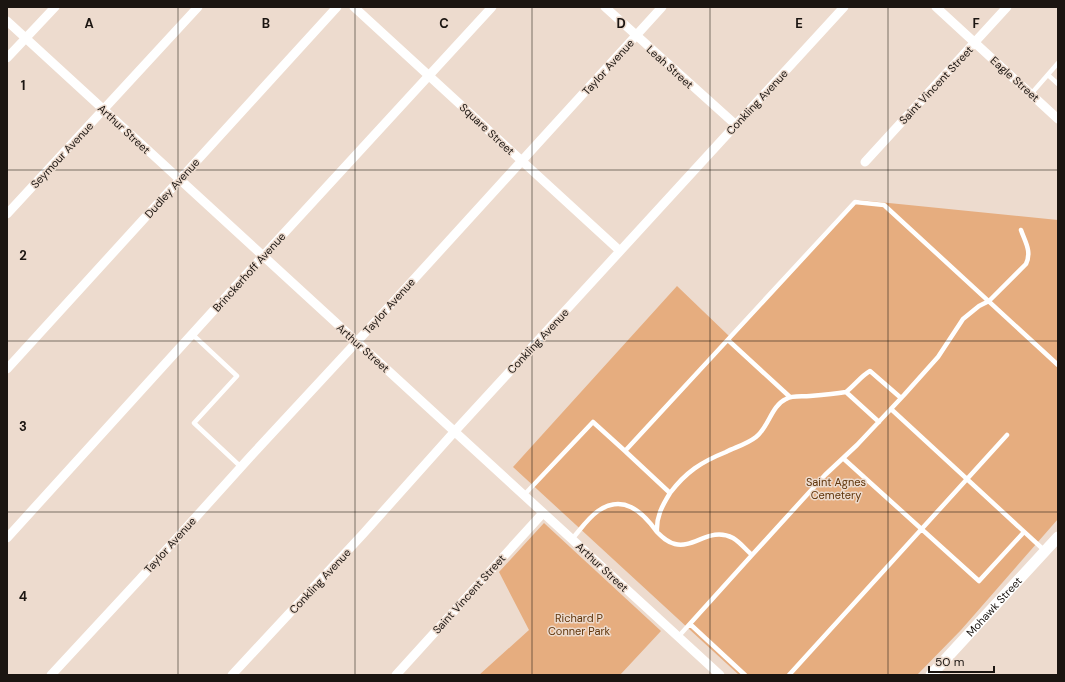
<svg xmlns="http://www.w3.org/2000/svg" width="1065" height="682" font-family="'DM Sans',sans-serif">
  <rect width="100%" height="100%" fill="#eddbce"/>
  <path fill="#e6ad7f" d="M859 200 1058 220V519L961 630 917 675H739L513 467 677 286 729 336Z
    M544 523 661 631 620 675H479L529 630 499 572Z"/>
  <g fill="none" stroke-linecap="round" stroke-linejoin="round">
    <path stroke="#fff" stroke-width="4.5" d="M1048 75 1058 84
      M1031 94 1058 63
      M192 334 237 376 194 423 241 467
      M728 340 790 397
      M846 392C855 385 861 376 870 371L901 398
      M891 409 1045 551
      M844 459 979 581 1024 532
      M670 493C686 472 701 462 726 452 736 447 747 444 756 437 769 427 771 406 786 399 793 395 802 397 810 396 822 395 834 394 846 392L879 422
      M524 495 593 422 625 451
      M572 539C580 530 588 518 598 511 623 494 642 511 657 532
      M752 555 825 475 857 445 904 395 938 357 963 319 979 306 989 301 1026 264C1032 251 1025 242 1021 230
      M690 624 745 675
      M678 637 752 555C746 550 740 542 733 538 710 526 694 549 675 544 667 542 662 537 657 532 656 517 662 506 670 493L625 451 855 202 884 205 1058 365
      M789 675 1007 435"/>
    <path stroke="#fff" stroke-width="9" d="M354 7 620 251
      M605 7 736 125
      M936 7 1058 119
      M7 21 720 675
      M7 58 55 7
      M865 162 1007 7
      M7 214 198 7
      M7 369 337 7
      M7 538 263 256 492 7
      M51 675 139 580 250 457 364 334 662 7
      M232 675 363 534 455 431 844 7
      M396 675 543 513"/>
    <path stroke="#fff" stroke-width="11" id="s1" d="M931 675 1058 537"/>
  </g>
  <path fill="none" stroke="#1b1511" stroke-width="1" stroke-opacity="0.55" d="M178 7V675M355 7V675M532 7V675M710 7V675M888 7V675M7 170H1058M7 341H1058M7 512H1058"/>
  <g text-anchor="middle" stroke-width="3" stroke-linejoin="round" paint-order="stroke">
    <g font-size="11" fill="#1b1511" stroke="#eddbce">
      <text transform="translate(608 67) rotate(-48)" y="4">Taylor Avenue</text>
      <text transform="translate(670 67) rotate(42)" y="4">Leah Street</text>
      <text transform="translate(1015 79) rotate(42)" y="4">Eagle Street</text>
      <text transform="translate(936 85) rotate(-47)" y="4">Saint Vincent Street</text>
      <text transform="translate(757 102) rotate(-47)" y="4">Conkling Avenue</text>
      <text transform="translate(124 129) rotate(43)" y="4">Arthur Street</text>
      <text transform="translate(487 129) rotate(43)" y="4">Square Street</text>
      <text transform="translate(62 155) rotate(-47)" y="4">Seymour Avenue</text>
      <text transform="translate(172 188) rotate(-48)" y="4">Dudley Avenue</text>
      <text transform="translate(249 272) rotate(-48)" y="4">Brinckerhoff Avenue</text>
      <text transform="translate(389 306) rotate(-48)" y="4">Taylor Avenue</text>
      <text transform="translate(538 341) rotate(-47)" y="4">Conkling Avenue</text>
      <text transform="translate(363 348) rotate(42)" y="4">Arthur Street</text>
      <text transform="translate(170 545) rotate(-48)" y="4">Taylor Avenue</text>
      <text transform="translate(602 567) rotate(43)" y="4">Arthur Street</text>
      <text transform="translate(320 581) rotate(-47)" y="4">Conkling Avenue</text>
      <text transform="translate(469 594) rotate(-48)" y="4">Saint Vincent Street</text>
      <text dy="4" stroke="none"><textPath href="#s1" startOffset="93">Mohawk Street</textPath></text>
    </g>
    <g font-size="11" fill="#5f340a" stroke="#eddbce">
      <text x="836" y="486">Saint Agnes<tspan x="836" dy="13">Cemetery</tspan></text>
      <text x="579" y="622">Richard P<tspan x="579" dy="13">Conner Park</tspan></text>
    </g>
  </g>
  <g font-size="13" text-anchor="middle" font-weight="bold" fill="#1b1511" stroke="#eddbce" stroke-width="3" stroke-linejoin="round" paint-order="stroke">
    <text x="89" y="28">A</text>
    <text x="266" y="28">B</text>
    <text x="444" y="28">C</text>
    <text x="621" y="28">D</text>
    <text x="799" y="28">E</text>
    <text x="976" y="28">F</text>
    <text x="23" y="90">1</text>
    <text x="23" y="260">2</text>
    <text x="23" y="431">3</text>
    <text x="23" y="601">4</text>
  </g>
  <rect width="1065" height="682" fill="none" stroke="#1b1511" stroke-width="16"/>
  <path d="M929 666v6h65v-6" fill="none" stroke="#1b1511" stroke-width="2"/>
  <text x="935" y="666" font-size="12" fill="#1b1511" stroke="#eddbce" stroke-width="3" paint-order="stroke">50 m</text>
</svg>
